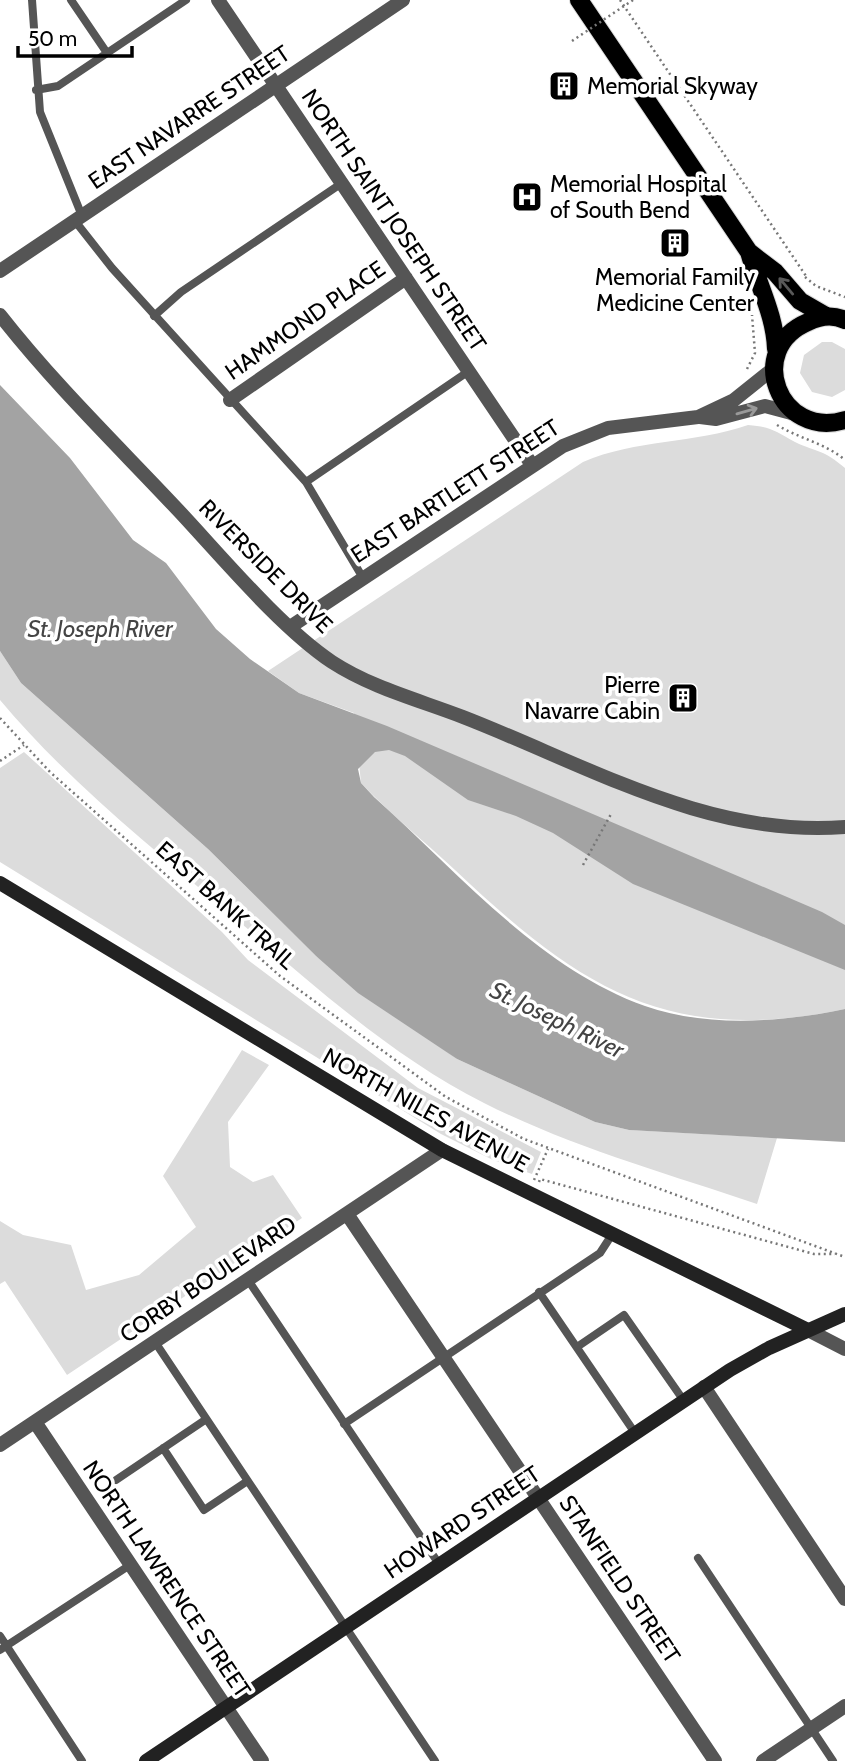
<svg xmlns="http://www.w3.org/2000/svg" width="845" height="1761" font-family="Cabin,sans-serif">
  <rect width="100%" height="100%" fill="#fff"/>
  <path fill="#dcdcdc" d="M822 342H832L845 349V390L832 397 812 392 800 373 804 355Z
    M748 425C772 427 774 431 795 442 818 453 823 449 845 468V1009C667 1046 580 988 455 870 424 841 390 814 361 783L354 713 299 693 268 671 583 462C636 439 694 444 748 425Z
    M0 651 21 683 208 849 316 956 457 1059 595 1122 629 1130 777 1138 757 1204C665 1173 571 1147 484 1103 389 1055 309 981 229 913 150 846 66 779 0 700Z
    M24 752 222 932 248 960 418 1088 541 1152 532 1174 493 1160 441 1134 0 862V768Z
    M242 1050 269 1065 228 1122 230 1167 253 1182 273 1175 302 1218 67 1375 5 1281 0 1284V1221L23 1235 71 1245 86 1290 139 1275 196 1227 163 1176Z"/>
  <path fill="#a3a3a3" d="M0 385 70 458 133 540 166 563 216 629 250 659 299 693 387 726 822 912 845 925V970L633 884 553 833 516 816 468 800 405 756 389 750 375 752 358 769 361 783 374 797C457 871 537 967 645 1006 707 1028 783 1022 845 1009V1142L629 1130 595 1122 457 1059 358 993 316 956 208 849 21 683 0 651Z"/>
  <g fill="none" stroke-linecap="round" stroke-linejoin="round">
    <g stroke="#dbdbdb" stroke-width="20">
      <path id="primary" d="M579 0 749 252 775 272 800 301 826 316
        M749 252C758 285 775 315 776 349
        M845 320C832 314 820 316 808 322 744 349 779 440 845 420"/>
    </g>
    <path stroke="#777" stroke-width="2.5" stroke-dasharray="2 3.5" stroke-linecap="butt" d="M620 0 806 276
      M805 277 816 286 845 297
      M747 369 755 353 752 315
      M777 425C800 439 825 443 845 460
      M0 718 50 772 280 976 446 1097 524 1139 845 1257
      M0 761 24 745
      M583 865 611 814
      M534 1180 548 1149
      M539 1182 540 1179 814 1254H835"/>
    <path stroke="#555" stroke-width="8" d="M32 0 40 112 82 216
      M71 0 107 53
      M36 90 58 86 186 0
      M75 221 112 268 306 482 363 578
      M154 316 181 292 342 183
      M306 482 469 371
      M248 1280 439 1564
      M539 1292 635 1433
      M155 1342 435 1761
      M577 1347 624 1315 684 1401
      M344 1424 600 1253 613 1233
      M163 1448 204 1510 246 1482
      M116 1480 205 1420
      M698 1558 833 1761
      M0 1636 82 1761
      M0 1650 130 1565"/>
    <path stroke="#555" stroke-width="14" d="M218 0 532 465
      M0 271 403 0
      M0 315C54 384 118 446 178 510 222 557 280 627 332 662 372 688 419 700 463 717 587 765 708 838 845 827
      M230 400 406 278
      M700 417 716 419 765 406 795 414
      M290 627 563 446 608 428 698 417 734 400 774 368
      M347 1214 715 1761
      M808 1330 845 1349
      M704 1387 845 1599
      M35 1422 262 1761
      M0 1445 442 1150
      M763 1761 845 1706"/>
    <path stroke="#222" stroke-width="14" d="M0 883 442 1150 808 1330
      M146 1761 730 1370 769 1348 845 1314"/>
    <use href="#primary" stroke="#000" stroke-width="18"/>
    <path stroke="#777" stroke-width="2.5" stroke-dasharray="2 3.5" stroke-linecap="butt" d="M572 41 633 0"/>
  </g>
  <defs><path id="oneway-shaft" d="M-6 0H5M1.5-3L5.5 0L1.5 3" fill="none" stroke-width="1.6" stroke-linecap="round" stroke-linejoin="round" transform="scale(1.75)"/></defs>
  <use stroke="#595959" href="#oneway-shaft" transform="translate(786 286) rotate(-130)"/>
  <use stroke="#999" href="#oneway-shaft" transform="translate(747 411) rotate(-16)"/>
  <defs>
    <g id="building-square" transform="scale(1.575)"><rect x="-9" y="-9" width="18" height="18" rx="4" fill="#000" stroke="#fff"/><path d="M-4-6H4V6H1V3H-1V6H-4ZM-2.5-4.3h1.7v1.8h-1.7ZM.8-4.3h1.7v1.8H.8ZM-2.5-1h1.7V.8h-1.7ZM.8-1h1.7V.8H.8Z" fill="#fff"/></g>
    <g id="hospital-square" transform="scale(1.575)"><rect x="-9" y="-9" width="18" height="18" rx="4" fill="#000" stroke="#fff"/><path d="M-5-5h3v3.5h4V-5h3V5h-3V1.5h-4V5h-3Z" fill="#fff"/></g>
  </defs>
  <g fill-rule="evenodd">
    <use href="#building-square" x="564" y="86"/>
    <use href="#hospital-square" x="527" y="197"/>
    <use href="#building-square" x="675" y="243"/>
    <use href="#building-square" x="683" y="698"/>
  </g>
  <g text-anchor="middle" stroke-width="7" stroke-linejoin="round" paint-order="stroke">
    <g font-size="23" fill="#000" stroke="#fff" text-anchor="start">
      <text x="587" y="94">Memorial Skyway</text>
      <text x="550" y="192">Memorial Hospital<tspan x="550" dy="26">of South Bend</tspan></text>
      <text x="675" y="285" text-anchor="middle">Memorial Family<tspan x="675" dy="26">Medicine Center</tspan></text>
      <text x="660" y="693" text-anchor="end">Pierre<tspan x="660" dy="26">Navarre Cabin</tspan></text>
    </g>
    <g font-size="23" fill="#000" stroke="#fff">
      <text transform="translate(189 117) rotate(-34)" y="8">EAST NAVARRE STREET</text>
      <text transform="translate(394 220) rotate(56)" y="8">NORTH SAINT JOSEPH STREET</text>
      <text transform="translate(305 320) rotate(-35)" y="8">HAMMOND PLACE</text>
      <text transform="translate(455 491) rotate(-33)" y="8">EAST BARTLETT STREET</text>
      <text transform="translate(266 566) rotate(45)" y="8">RIVERSIDE DRIVE</text>
      <text transform="translate(226 905) rotate(42)" y="8">EAST BANK TRAIL</text>
      <text transform="translate(426 1110) rotate(29)" y="8">NORTH NILES AVENUE</text>
      <text transform="translate(208 1279) rotate(-34)" y="8">CORBY BOULEVARD</text>
      <text transform="translate(462 1522) rotate(-34)" y="8">HOWARD STREET</text>
      <text transform="translate(167 1579) rotate(56)" y="8">NORTH LAWRENCE STREET</text>
      <text transform="translate(620 1579) rotate(56)" y="8">STANFIELD STREET</text>
    </g>
    <g font-size="24" font-style="italic" fill="#444" stroke="#fff">
      <text x="100" y="637">St. Joseph River</text>
      <text transform="translate(557 1020) rotate(26)" y="8">St. Joseph River</text>
    </g>
  </g>
  <path d="M18 46v10h114v-10" fill="none" stroke="#000000" stroke-width="3.5"/>
  <text x="28" y="46" font-size="21" fill="#000000" stroke="#ffffff" stroke-width="5" paint-order="stroke">50 m</text>
</svg>
